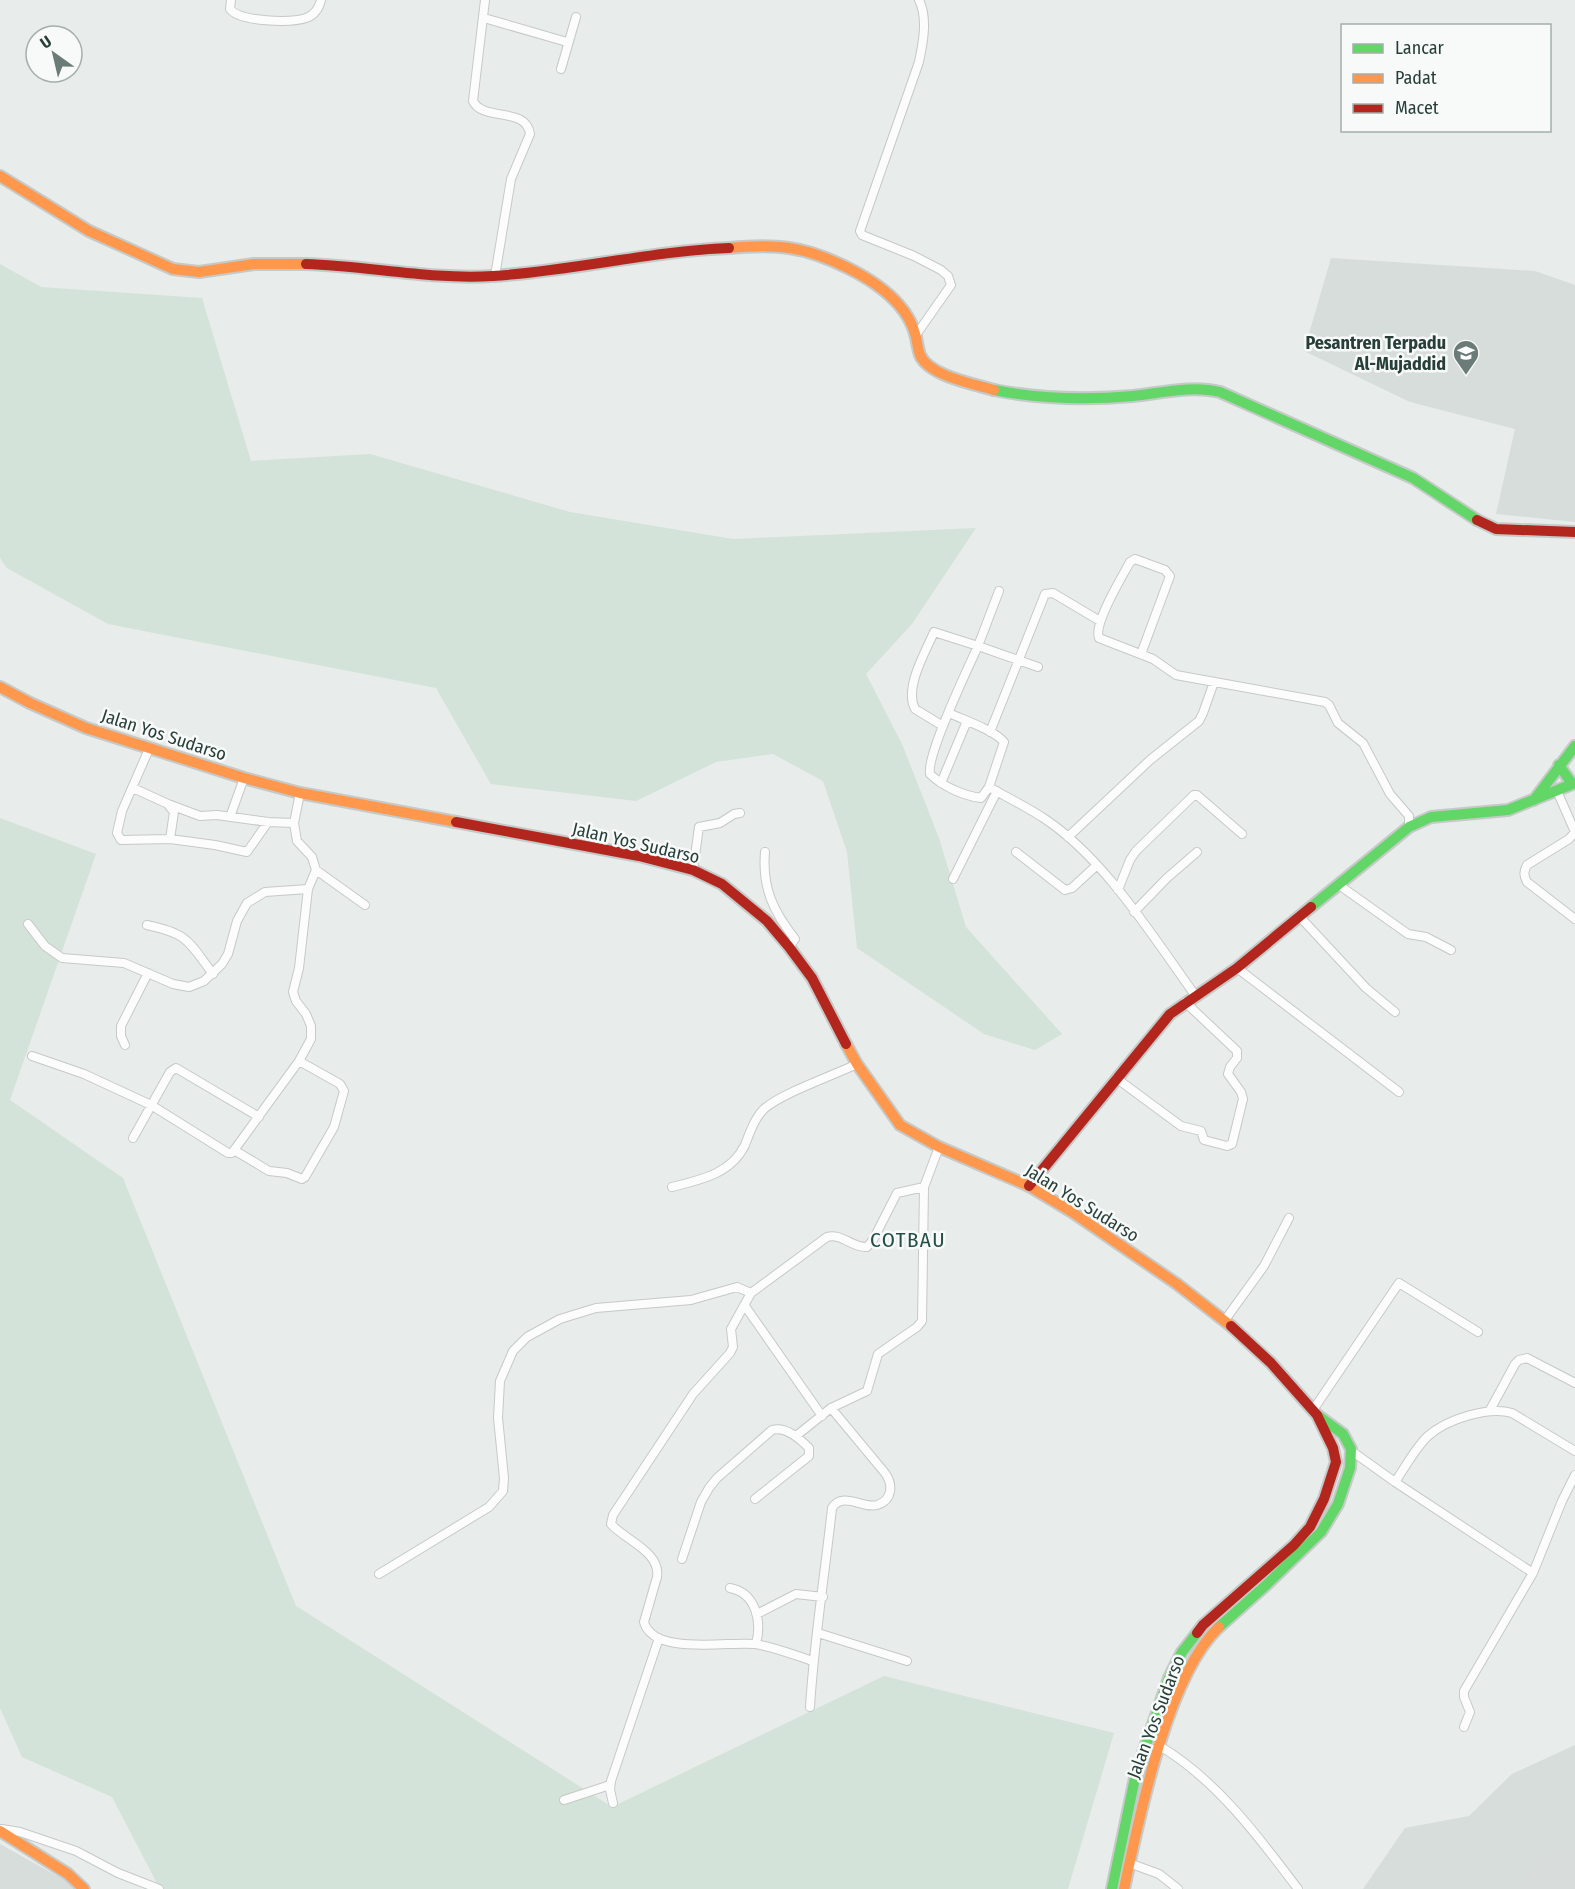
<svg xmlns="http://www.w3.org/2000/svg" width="1575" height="1889" font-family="'Fira Sans Condensed',sans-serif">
  <rect width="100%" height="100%" fill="#e8ecea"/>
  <path fill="#d7ddda" d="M1331 258 1535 271 1575 285V522L1496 514 1515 429 1410 402 1304 351Z
    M1575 1745V1889H1363L1405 1828 1469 1816 1512 1774Z
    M0 1844 68 1882 76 1889H0Z"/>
  <path fill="#d3e3d9" d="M0 264 41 287 202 298 251 461 370 454 570 512 733 539 976 528 912 624 866 674 902 744 939 838 966 927 1062 1034 1035 1050 984 1034 857 948 847 852 823 781 773 754 716 762 636 801 491 784 436 688 108 624 7 568 0 558Z
    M0 818 96 854 10 1100 123 1178 296 1606 612 1807 884 1676 1114 1733 1068 1889H160L112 1797 22 1757 0 1708Z"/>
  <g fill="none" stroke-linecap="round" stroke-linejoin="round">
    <path stroke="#d8dcda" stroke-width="58" d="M1551 1889 1575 1877"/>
    <g stroke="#c5c9c7" stroke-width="10">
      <path id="street" d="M231 0 230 9C240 22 291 23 306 18 315 15 319 8 321 0
        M485 0 473 101C483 122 526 106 530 134L511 179 495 276
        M484 18 567 42
        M561 69 576 17
        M916 335 951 285 948 276 941 270 914 256 862 235 860 231 919 62C923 43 928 18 919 0
        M1141 654 1170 576 1165 570 1135 559 1130 562C1122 577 1093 624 1099 638L1153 659 1176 675 1325 702 1329 705 1338 723 1363 743 1390 794 1409 816V827
        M949 713C964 720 994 730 1004 742L989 787 981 798C964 796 942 786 930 774 926 756 968 668 978 646L1038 667
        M943 726 915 709C904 688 925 653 934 632L978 646 999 591
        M990 732 1045 594 1053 593 1100 621
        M149 749 122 811 117 833 121 840 170 839 215 845 247 852 268 822
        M941 783 967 721
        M989 787C1008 798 1027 807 1045 819 1105 859 1153 937 1195 995
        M133 788 168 804 200 816 217 815 268 822 294 823
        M1557 791 1575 832 1569 839 1527 865C1523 872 1524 876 1527 882L1575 919
        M300 793 294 823 297 841 312 857 316 870 365 905
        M169 806 174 812 170 839
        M230 817 244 778
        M1068 837 1150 760 1199 721 1203 713 1214 682
        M765 852C762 888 773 911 795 939L789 947
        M1016 852 1065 890 1072 888 1097 865
        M693 870 699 827 720 823 734 814 740 813
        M953 879 997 791
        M1339 885 1408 934 1426 937 1451 950
        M1118 890 1130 860 1136 851 1194 795H1197L1242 834
        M1134 912 1167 878 1197 852
        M1300 917 1366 988 1395 1012
        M28 924 45 946 62 958 124 963 173 984 189 987 204 981 222 964 228 954 237 921 247 903 265 892 308 889
        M147 925C189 934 188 941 213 974
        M1237 968 1399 1092
        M125 1045 121 1036V1026L148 973
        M32 1056 84 1074 151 1105 228 1153H232L299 1061 311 1039V1026L306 1014 296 1001 293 992 299 968 308 889 316 870
        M1116 1078 1181 1126 1201 1131 1204 1140 1227 1146 1232 1144 1243 1099 1241 1092 1228 1074 1230 1067 1237 1058V1051L1185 1002
        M133 1138 170 1072 176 1068 259 1117
        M234 1150 269 1171 287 1173 302 1179 305 1177 334 1127 344 1091 340 1084 299 1061
        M672 1187C700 1180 731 1174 745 1145 750 1132 755 1117 765 1108 785 1092 832 1076 857 1064
        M751 1293 731 1329 733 1347 730 1353 693 1394 613 1515 611 1524C625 1540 661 1552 657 1577L644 1622C653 1656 729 1641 755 1644 774 1647 794 1655 813 1661
        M745 1306 822 1416
        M1225 1320 1264 1266 1289 1218
        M1313 1410 1399 1283 1478 1332
        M1490 1410 1515 1364 1519 1360 1527 1358 1575 1383
        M796 1436 831 1408 867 1391 878 1354 917 1327 922 1321 924 1187 939 1147
        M1353 1452 1395 1482 1533 1573
        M1395 1482C1405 1468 1415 1448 1428 1436 1447 1419 1489 1406 1512 1413L1575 1451
        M682 1559 701 1502 709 1488 717 1478 772 1430C786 1426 800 1439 809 1448V1456L755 1499
        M379 1574 489 1507 503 1491 504 1478 498 1418 500 1381 513 1351 527 1337 560 1319 596 1308 691 1300 737 1287 751 1293 827 1237C842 1233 852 1248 867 1247L873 1240 897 1193 924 1187
        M730 1588C756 1593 762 1621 756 1644
        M757 1614 796 1594 823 1597
        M818 1633 907 1661
        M810 1707C814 1640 825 1574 832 1508 843 1491 863 1509 877 1505 893 1500 893 1484 885 1473L831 1408
        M1464 1727 1470 1712 1464 1697V1691L1533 1573 1562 1501 1575 1475
        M1158 1745C1215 1778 1259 1837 1298 1889
        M564 1800 610 1785
        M613 1803 610 1790 611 1781 659 1638
        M2 1829 20 1832 76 1851 118 1873 159 1889
        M1129 1863 1159 1874 1178 1889"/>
    </g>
    <g stroke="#c5cac8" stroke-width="14">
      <path id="fast" d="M994 390C1040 399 1086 400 1133 396 1161 393 1192 385 1220 392L1413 478 1477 520
        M1559 765 1572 784
        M1534 800 1575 746
        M1311 907 1409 827 1431 817 1508 810 1575 783
        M1219 1627 1265 1586 1321 1532 1338 1504 1350 1468 1351 1449 1343 1434 1317 1415
        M1112 1889 1136 1773 1169 1678 1182 1652 1197 1633"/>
    </g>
    <g stroke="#c5cac8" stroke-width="14">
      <path id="slow" d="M0 176 89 231 173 269 199 272 254 264H306
        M729 248C749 246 770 245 789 248 824 253 876 278 899 305 907 314 913 325 916 337 917 343 918 349 920 355 929 376 974 384 994 390
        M0 687 30 703 86 728 244 778 300 793 456 822
        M846 1044 857 1064 900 1125 939 1147 1029 1186 1072 1212 1177 1284 1231 1326
        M0 1831 68 1874 84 1889
        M1124 1889C1139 1818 1167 1676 1219 1627"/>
    </g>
    <g stroke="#c5cac8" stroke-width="14">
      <path id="jam" d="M306 264C369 266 431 280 493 276 573 271 650 251 729 248
        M1477 520 1496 529 1575 532
        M456 822 639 856 693 870 722 884 767 921 789 947 812 978 846 1044
        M1029 1186 1170 1014 1237 968 1311 907
        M1197 1633 1203 1625 1294 1545 1310 1527 1324 1499 1336 1462 1333 1448 1317 1415 1271 1363 1231 1326"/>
    </g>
    <use href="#street" stroke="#fcfcfc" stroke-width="8"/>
    <use href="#fast" stroke="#63d668" stroke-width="10"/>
    <use href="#slow" stroke="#ff974d" stroke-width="10"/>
    <use href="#jam" stroke="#b3261e" stroke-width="10"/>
  </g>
  <defs>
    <g id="school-pin" transform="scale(1.35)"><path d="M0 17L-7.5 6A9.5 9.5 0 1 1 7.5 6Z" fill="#6b7b77" stroke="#f7faf9"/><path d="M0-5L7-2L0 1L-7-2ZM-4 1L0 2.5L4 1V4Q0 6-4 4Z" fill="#fff"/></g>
  </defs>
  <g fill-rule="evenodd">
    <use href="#school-pin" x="1466" y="353"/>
  </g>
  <g text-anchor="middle" stroke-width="5" stroke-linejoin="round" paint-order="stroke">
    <g font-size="18" font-weight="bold" fill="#273e39" stroke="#f7faf9" text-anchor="end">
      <text x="1446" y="349">Pesantren Terpadu<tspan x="1446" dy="21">Al-Mujaddid</tspan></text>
    </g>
    <g font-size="18" fill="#273e39" stroke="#f7faf9">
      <text transform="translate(164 735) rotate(18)" y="6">Jalan Yos Sudarso</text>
      <text transform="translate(636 843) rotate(13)" y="6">Jalan Yos Sudarso</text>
      <text transform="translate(1082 1203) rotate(32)" y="6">Jalan Yos Sudarso</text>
      <text transform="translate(1156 1717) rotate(-69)" y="6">Jalan Yos Sudarso</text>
    </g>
    <g font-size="21" letter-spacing="1.5" fill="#254e47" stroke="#f7faf9">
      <text x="908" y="1247">COTBAU</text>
    </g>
  </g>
  <rect x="1341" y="24" width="210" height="108" fill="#f7faf9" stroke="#a4afac" stroke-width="1.5"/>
  <rect x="1353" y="44" width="30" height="9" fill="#63d668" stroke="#a4afac" stroke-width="1.5"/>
  <text x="1395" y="54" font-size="18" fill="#273e39">Lancar</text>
  <rect x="1353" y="74" width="30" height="9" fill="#ff974d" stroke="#a4afac" stroke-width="1.5"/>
  <text x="1395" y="84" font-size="18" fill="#273e39">Padat</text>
  <rect x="1353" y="104" width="30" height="9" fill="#b3261e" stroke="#a4afac" stroke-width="1.5"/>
  <text x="1395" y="114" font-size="18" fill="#273e39">Macet</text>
  <g transform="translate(54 54) rotate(326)"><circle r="28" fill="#f7faf9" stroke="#a4afac" stroke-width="1.5"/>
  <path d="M0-4.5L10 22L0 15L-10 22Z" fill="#6b7b77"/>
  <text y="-9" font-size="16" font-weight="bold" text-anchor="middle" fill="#273e39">U</text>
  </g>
</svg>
